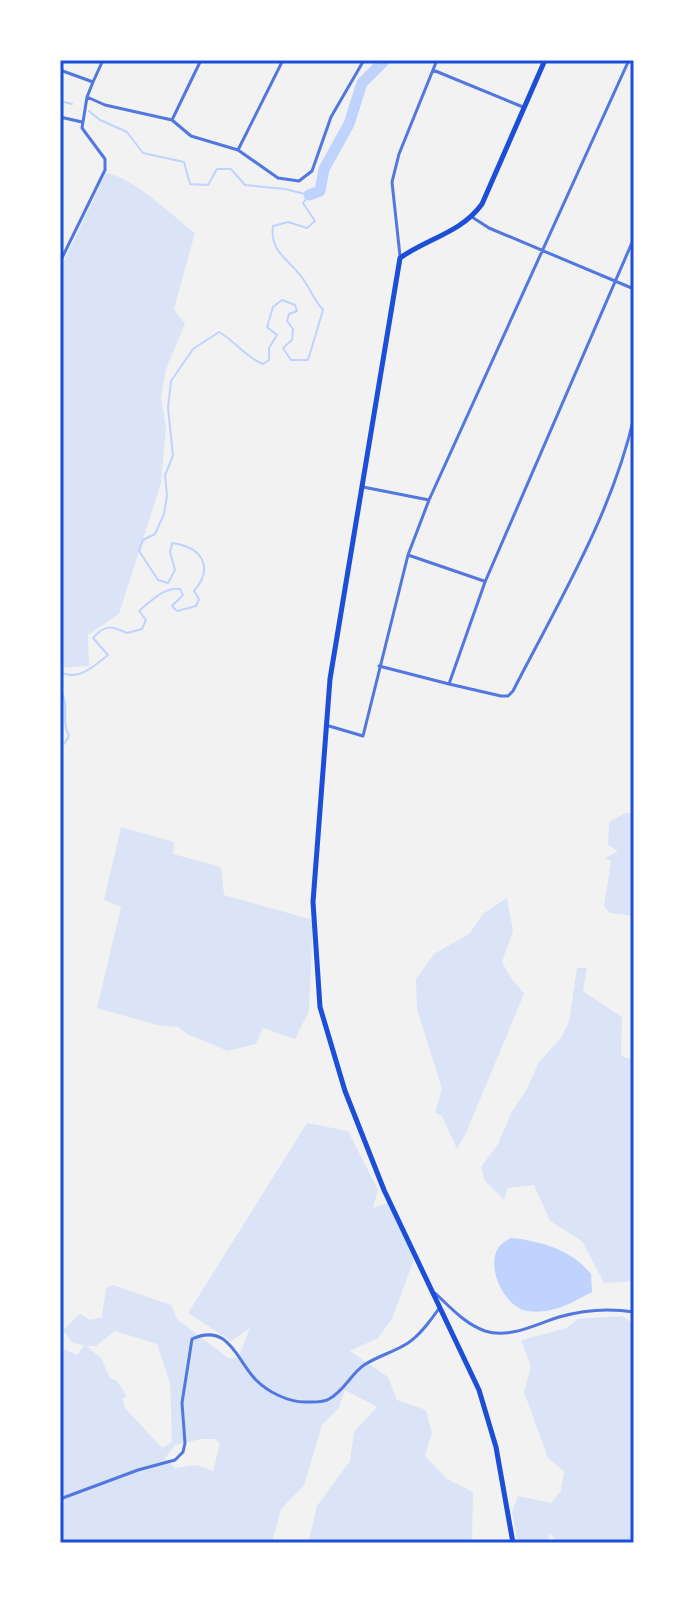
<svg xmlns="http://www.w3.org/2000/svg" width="694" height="1603" font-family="'DM Sans',sans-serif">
  <rect width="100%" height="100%" fill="#f2f2f2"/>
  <path fill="#dbe4f7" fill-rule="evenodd" d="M106 173C135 178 171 215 195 233L174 309 185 324 166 369 161 398 166 427 161 483 119 614 88 635 89 666 60 668V269Z
    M625 813H634V916L610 913 604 906 611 861 605 858 618 851 608 845 609 822Z
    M121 827 174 842 173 854 221 867 224 895 313 920 309 1011 295 1039 263 1028 256 1044 228 1051 187 1034 178 1027 157 1025 97 1008 121 907 104 900Z
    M507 898 513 931 502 962 511 978 524 994 466 1133 457 1149 442 1116 435 1112 442 1089 417 1009 416 979 434 954 469 934 484 913Z
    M577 968H587L583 991 622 1017 621 1056 634 1060V1281L604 1283 582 1241 550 1221 534 1185 508 1188 504 1200 485 1181 481 1167 498 1144 511 1113 527 1089 539 1062 561 1038 569 1022Z
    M307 1123 348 1131 378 1190 373 1208 388 1203 414 1259 392 1319 378 1338 350 1351 388 1377 397 1400 426 1410 432 1433 425 1456 447 1479 473 1492 472 1543H308L317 1506 350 1461 354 1432 377 1407 345 1390 338 1409 322 1425 304 1486 281 1509 272 1543H60V1347L77 1355 84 1345 73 1343 63 1330 80 1314 90 1320 102 1317 106 1288 113 1285 171 1305 177 1319 228 1358H238L250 1328 231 1341 188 1313ZM115 1331 157 1344 170 1383 172 1442 162 1448 126 1409 122 1399 127 1396 117 1381 110 1378 101 1358 86 1346H96ZM201 1439H214L220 1443 213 1471 197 1465 175 1468 165 1458 175 1445Z
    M623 1316 634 1325V1543H557L550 1533 547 1543H518L512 1512 518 1496 551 1503 561 1491 564 1471 548 1458 524 1392 531 1367 521 1340 567 1328 577 1319Z"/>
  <path fill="#bfd3fe" d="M511 1238C541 1241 572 1250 591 1274L592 1292C571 1303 552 1315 527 1311 505 1307 487 1270 497 1250 500 1244 506 1241 511 1238Z"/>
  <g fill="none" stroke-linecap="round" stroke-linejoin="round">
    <path stroke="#bfd3fe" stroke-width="2" d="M60 101 72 104
      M60 672C78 682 94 666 108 655L93 638C105 624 111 626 127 633L142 629 146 620 139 611C150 602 165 586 180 589L183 595 172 606 177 611 196 606 199 599 194 591C215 566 201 547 172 543L170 552 175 570 168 583 158 580 139 551 143 540 155 534 164 514 167 495 165 475 173 456 168 408 171 381 193 349 219 332C235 341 245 357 263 364L269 360V348L277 335 267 327 273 307 282 300 295 305 297 311 289 314 287 321 293 329 292 340 283 348 291 360H308L323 310C315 301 311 291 305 282 293 261 269 254 273 226L288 222 307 228 315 221 303 203 309 195 285 189 245 185 231 169H217L208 185 190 184 184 162 143 153 127 132 100 120 89 111
      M60 689C71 707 60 720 69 736L64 744 60 743"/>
    <path stroke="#bfd3fe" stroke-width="11" d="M309 195 320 191 324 169 349 124 362 83 385 60"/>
    <path stroke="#5277de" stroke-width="3" d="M60 70 93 82 87 97 105 105 172 120 191 136 238 150 278 178 299 181 312 171 331 117 364 60
      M433 70 523 107
      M93 82 103 60
      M60 117 82 122
      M172 120 201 60
      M238 150 283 60
      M472 217 489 228 634 289
      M400 256 392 182 399 154 437 60
      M60 262 105 170V159L82 128 87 97
      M363 487 429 500
      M408 555 484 581
      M379 666 449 684 485 582 634 238
      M449 684 501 696H508L513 691C558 603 612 514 634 417
      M329 726 363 736 408 555 429 500 629 60
      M435 1293C450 1307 465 1324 485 1331 510 1339 536 1324 559 1317 583 1310 609 1308 634 1312
      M60 1499 138 1470 175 1460 183 1452 185 1443 182 1403 192 1339C229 1322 237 1361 256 1380 268 1392 288 1402 305 1402 313 1402 323 1403 329 1399 344 1391 351 1374 364 1365 378 1356 394 1352 408 1343 421 1334 431 1320 440 1307"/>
    <path stroke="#1d4ed8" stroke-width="5" d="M513 1543 496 1447 479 1390 384 1190 345 1091 320 1007 313 902 330 679 400 258C428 238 461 233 482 204L545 60"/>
  </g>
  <rect width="694" height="1603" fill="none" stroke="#ffffff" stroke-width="124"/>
  <rect x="62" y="62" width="570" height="1479" fill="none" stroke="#1d4ed8" stroke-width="3"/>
</svg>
